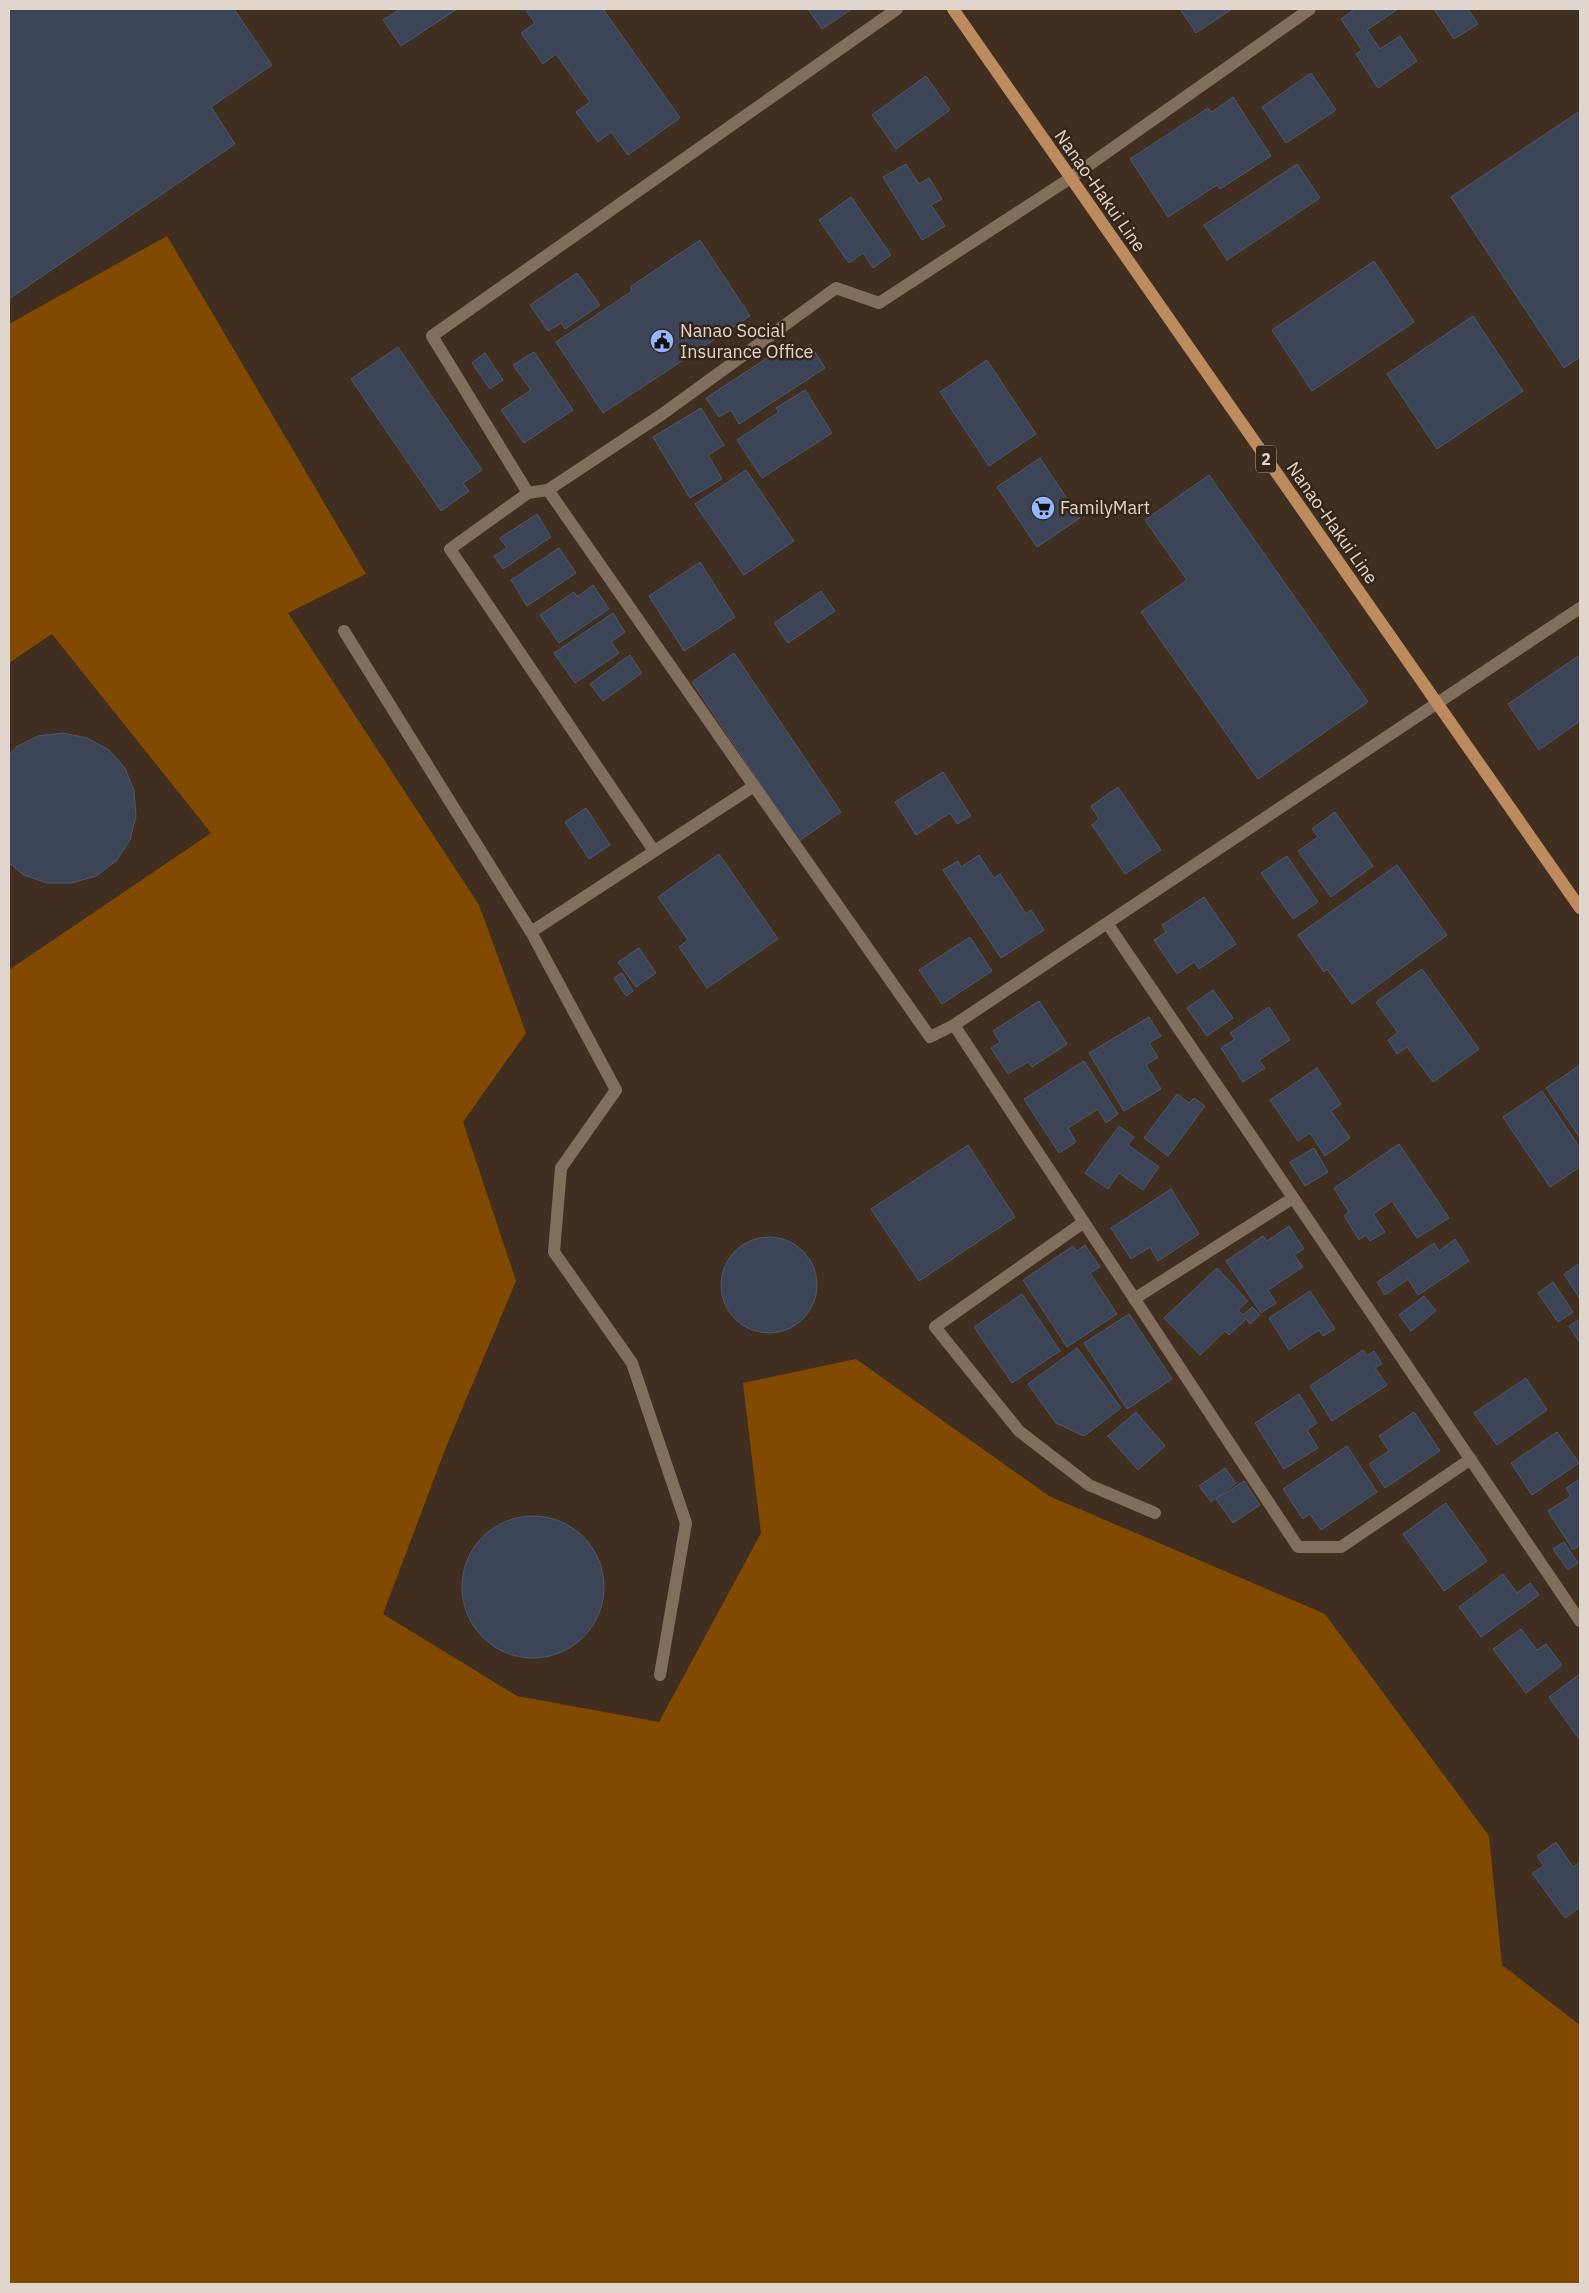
<svg xmlns="http://www.w3.org/2000/svg" width="1589" height="2293" font-family="'IBM Plex Sans',sans-serif">
  <rect width="100%" height="100%" fill="#402f21"/>
  <path fill="#824901" d="M167 236 366 574 288 613 479 905 526 1033 463 1122 516 1281 446 1447 383 1614 517 1696 659 1722 761 1533 743 1383 856 1359 1049 1496 1325 1614 1489 1836 1502 1965 1580 2025V2284H9V970L211 833 52 634 9 663V324Z"/>
  <path fill="#3b4557" stroke="#4e596c" d="M9 9H234L272 65 211 107 235 144 9 299Z
    M400 9H457L401 46 383 20Z
    M525 9H603L680 118 628 155 611 132 598 142 576 112 590 102 556 54 543 64 521 33 535 23Z
    M808 9H852L822 29Z
    M1180 9H1232L1196 33Z
    M1355 9H1398L1367 30 1380 49 1400 36 1417 61 1378 88 1356 54 1362 50 1341 19Z
    M1434 9H1468L1478 24 1454 39Z
    M1311 73 1336 110 1286 143 1262 107Z
    M926 76 950 110 896 149 872 115Z
    M1233 97 1271 156 1220 189 1217 185 1168 217 1130 159 1208 108 1212 112Z
    M1580 111V357L1564 368 1451 197Z
    M906 164 919 184 929 178 942 199 931 205 945 226 922 240 883 177Z
    M1297 164 1320 198 1227 260 1204 225Z
    M851 197 891 255 873 268 863 253 849 263 819 220Z
    M700 240 750 316 603 413 556 342 632 291 630 287Z
    M1374 261 1414 322 1312 391 1272 330Z
    M577 273 600 305 565 329 561 323 548 331 530 305Z
    M1473 316 1523 391 1437 449 1387 374Z
    M790 343 796 353 810 344 825 368 739 424 731 410 719 417 706 398Z
    M398 347 482 470 463 483 469 491 441 511 351 379Z
    M534 352 573 410 524 443 501 410 531 390 513 365Z
    M485 353 503 380 490 389 472 363Z
    M987 360 1036 434 989 466 940 392Z
    M805 390 832 433 762 478 737 440 779 412 776 408Z
    M701 408 724 445 708 455 722 479 690 498 653 437Z
    M1040 458 1080 518 1037 547 997 487Z
    M746 470 794 541 744 575 695 504Z
    M1209 475 1368 702 1258 779 1141 612 1187 580 1145 520Z
    M537 514 551 537 503 569 494 556 507 548 500 538Z
    M559 548 576 573 527 606 511 580Z
    M700 562 735 617 684 651 649 596Z
    M593 585 609 609 559 643 540 615 574 592 577 597Z
    M821 591 835 611 788 643 774 623Z
    M613 613 625 632 611 642 619 653 575 683 554 653Z
    M734 653 841 812 799 841 692 682Z
    M630 655 642 673 603 701 590 684Z
    M1580 655V721L1539 750 1508 704Z
    M63 733 87 738 109 750 125 768 134 791 136 816 130 840 116 861 96 876 72 883H47L24 875 9 863V755L16 747 38 736Z
    M943 772 971 816 957 824 950 813 916 835 895 802Z
    M1118 787 1161 850 1125 874 1092 825 1099 819 1091 806Z
    M586 808 610 845 589 859 565 822Z
    M1335 812 1373 866 1331 897 1298 851 1318 837 1312 829Z
    M719 854 778 939 707 988 679 947 688 940 658 897Z
    M979 855 994 878 1000 874 1026 914 1031 910 1044 930 1001 958 943 870 958 861 961 867Z
    M1287 856 1318 902 1293 919 1261 873Z
    M1397 865 1447 935 1352 1004 1327 969 1324 972 1298 935Z
    M1204 897 1236 944 1199 969 1194 962 1177 974 1154 940 1166 932 1162 925Z
    M970 937 992 971 942 1004 919 970Z
    M639 948 656 973 636 987 618 962Z
    M1422 969 1479 1049 1433 1082 1407 1047 1397 1054 1388 1040 1398 1033 1376 1002Z
    M622 973 633 991 626 996 614 978Z
    M1213 990 1233 1018 1207 1036 1187 1008Z
    M1039 1001 1067 1044 1032 1067 1028 1062 1008 1074 991 1048 1000 1042 993 1031Z
    M1269 1007 1290 1040 1259 1060 1265 1068 1243 1082 1221 1048 1235 1039 1230 1033Z
    M1149 1017 1161 1036 1149 1043 1158 1057 1146 1065 1161 1089 1124 1111 1089 1053Z
    M1084 1061 1118 1114 1106 1123 1098 1109 1068 1128 1076 1142 1059 1153 1024 1099Z
    M1580 1065V1138L1546 1088Z
    M1317 1068 1341 1104 1331 1111 1350 1138 1325 1156 1310 1133 1298 1141 1270 1100Z
    M1542 1091 1580 1148V1167L1550 1187 1503 1117Z
    M1177 1094 1189 1103 1194 1098 1205 1106 1168 1156 1144 1138Z
    M1119 1126 1134 1137 1128 1145 1159 1167 1143 1190 1119 1173 1108 1189 1085 1173Z
    M1399 1144 1449 1218 1417 1238 1392 1201 1373 1214 1385 1232 1370 1241 1366 1235 1359 1240 1344 1216 1349 1212 1334 1188Z
    M968 1145 1015 1217 919 1281 871 1209Z
    M1314 1148 1328 1172 1305 1186 1290 1162Z
    M1171 1189 1199 1234 1158 1261 1150 1247 1131 1259 1111 1228Z
    M1289 1226 1304 1249 1294 1255 1303 1267 1268 1290 1276 1303 1261 1313 1226 1261 1263 1236 1267 1241Z
    M721 1285a48 48 0 1 1 96 0a48 48 0 1 1-96 0Z
    M1455 1239 1469 1261 1418 1295 1408 1279 1385 1295 1377 1282 1434 1243 1439 1251Z
    M1085 1245 1100 1267 1090 1273 1117 1314 1067 1347 1023 1280 1073 1246 1077 1251Z
    M1580 1263V1299L1564 1274Z
    M1217 1268 1248 1301 1238 1310 1243 1315 1252 1307 1260 1315 1250 1324 1246 1319 1229 1335 1225 1331 1200 1355 1164 1318Z
    M1553 1282 1573 1312 1558 1322 1538 1293Z
    M1310 1291 1335 1329 1323 1336 1319 1330 1289 1350 1269 1318Z
    M1022 1294 1060 1351 1012 1383 974 1327Z
    M1424 1296 1436 1311 1411 1331 1399 1315Z
    M1129 1314 1172 1379 1127 1409 1084 1343Z
    M1580 1319V1343L1569 1326Z
    M1077 1348 1121 1408 1084 1436 1056 1423 1028 1384Z
    M1363 1350 1367 1356 1374 1351 1382 1364 1375 1368 1387 1385 1332 1421 1310 1386Z
    M1526 1378 1547 1410 1497 1445 1474 1413Z
    M1299 1394 1317 1423 1307 1430 1318 1448 1284 1469 1255 1423Z
    M1136 1412 1165 1446 1138 1470 1108 1436Z
    M1414 1412 1440 1451 1385 1488 1369 1464 1389 1451 1379 1436Z
    M1557 1432 1579 1463 1532 1495 1511 1463Z
    M1347 1446 1377 1492 1321 1530 1310 1514 1303 1519 1283 1489Z
    M1225 1468 1236 1483 1211 1502 1199 1486Z
    M1580 1479V1545L1573 1550 1548 1511 1571 1496 1566 1488Z
    M1244 1481 1260 1505 1233 1523 1216 1499Z
    M1446 1503 1487 1561 1444 1591 1403 1534Z
    M462 1587a71 71 0 1 1 142 0a71 71 0 1 1-142 0Z
    M1564 1542 1578 1563 1568 1570 1553 1549Z
    M1503 1574 1517 1593 1530 1583 1539 1595 1481 1637 1459 1607Z
    M1521 1629 1537 1650 1546 1644 1562 1665 1526 1693 1493 1649Z
    M1580 1674V1740L1549 1697Z
    M1556 1842 1573 1867 1580 1862V1907L1565 1918 1532 1873 1544 1866 1537 1856Z"/>
  <g fill="none" stroke-linecap="round" stroke-linejoin="round">
    <path stroke="#816e5d" stroke-width="12" d="M548 490 754 786"/>
    <path stroke="#816e5d" stroke-width="12" d="M528 493 432 336 897 9
      M344 631 531 932 754 786 930 1037 954 1025 1580 608
      M654 851 450 549 528 493 548 490 661 415 836 288 879 303 1069 179 1310 9
      M1107 923 1580 1621
      M531 932 616 1090 561 1168 554 1252 632 1363 686 1523 660 1675
      M954 1025 1298 1547H1341L1471 1459
      M1084 1222 935 1327 1019 1431 1089 1485 1155 1513
      M1134 1299 1293 1198"/>
    <path stroke="#bd8b5e" stroke-width="12" d="M953 9 1580 908"/>
  </g>
  <defs>
    <g id="civic-disc" transform="scale(1.25)"><circle r="9.5" fill="#92b7fd" stroke="#352517"/><path d="M-.6-6.5H3V-4.5H.6V-3L4-1V1h2V6H-6V1h2V-1L-.6-3ZM-1.2 2.5V6h2.4V2.5Z" fill="#111"/></g>
    <g id="supermarket-disc" transform="scale(1.25)"><circle r="9.5" fill="#92b7fd" stroke="#352517"/><path d="M-6-5.5h2.5l.6 2H6L4.5 2H-2.5L-4.4-4H-6ZM-1.5 3.2a1.3 1.3 0 1 0 .1 0ZM3 3.2a1.3 1.3 0 1 0 .1 0Z" fill="#111"/></g>
  </defs>
  <g fill-rule="evenodd">
    <use href="#civic-disc" x="662" y="341"/>
    <use href="#supermarket-disc" x="1043" y="508"/>
  </g>
  <g text-anchor="middle" stroke-width="5" stroke-linejoin="round" paint-order="stroke">
    <rect fill="#352517" stroke="#ada196" stroke-width="1" x="1256" y="445.5" width="20" height="27" rx="4"/>
    <g font-size="16" font-weight="bold" fill="#e0d6cd">
      <text x="1266" y="465">2</text>
    </g>
    <g font-size="18" fill="#e0d6cd" stroke="#352517">
      <text transform="translate(1100 191) rotate(55)" y="6">Nanao-Hakui Line</text>
      <text transform="translate(1332 523) rotate(55)" y="6">Nanao-Hakui Line</text>
    </g>
    <g font-size="18" fill="#e0d6cd" stroke="#352517" text-anchor="start">
      <text x="680" y="337">Nanao Social<tspan x="680" dy="21">Insurance Office</tspan></text>
      <text x="1060" y="514">FamilyMart</text>
    </g>
  </g>
  <rect width="1589" height="2293" fill="none" stroke="#e0d6cd" stroke-width="20"/>
</svg>
